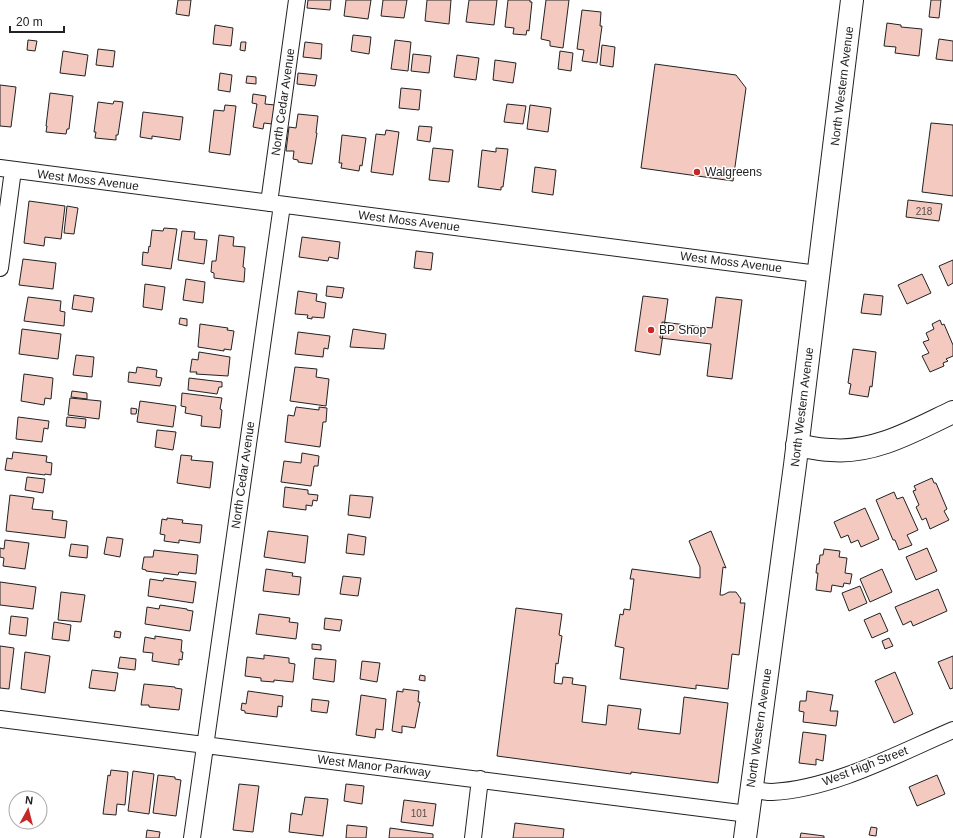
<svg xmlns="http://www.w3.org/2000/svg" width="953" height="838" font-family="Helvetica,sans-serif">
  <rect width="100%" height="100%" fill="#fff"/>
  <path fill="#f3c9c0" stroke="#222" d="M178 0H191L189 16 176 14Z
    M308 0H331L330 10 307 8Z
    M346 0H371L368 19 344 16Z
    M383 0H407L404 18 381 16Z
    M427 0H451L449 24 425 21Z
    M469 0H497L494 25 466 22Z
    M508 0H530V2H532L529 31 527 30 526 35 513 34 514 28 505 27Z
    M546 0H569L563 48 550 46V41L541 39Z
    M931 0H941L939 18 929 17Z
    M582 10 601 12 600 26H602L597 63 582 61 584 50 577 49Z
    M887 23 901 25V27L922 29 919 56 895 53 896 47 884 46Z
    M215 25 233 28 231 46 213 44Z
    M353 35 371 37 369 54 351 51Z
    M939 39 953 41V61L936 59Z
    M28 40 37 41 35 51 27 50Z
    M395 40 411 42 408 71 391 69Z
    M241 42H246L245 51 240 50Z
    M305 42 322 44 321 59 303 57Z
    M602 45 615 47 613 67 600 65Z
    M98 49 115 51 113 67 96 65Z
    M63 51 88 55 85 76 60 73Z
    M560 51 573 53 571 71 558 69Z
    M413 54 431 56 429 73 411 71Z
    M457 55 479 58 476 80 454 77Z
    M495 60 516 63 513 83 493 80Z
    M655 64 736 75 746 88 733 181 641 168Z
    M220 73 232 75 230 92 218 90Z
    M298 73 317 75 315 86 297 84Z
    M247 76 256 77V84L246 83Z
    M0 85 16 87 11 127 0 126Z
    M401 88 421 90 419 110 399 108Z
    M50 93 73 96 69 129H67L66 134 46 132 47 126H46Z
    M253 94 266 96 265 104 275 105 272 124 264 123 263 129 253 127 257 104 252 103Z
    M114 101 123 102 118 135H116V140L95 138 96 132H94L98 102 113 104Z
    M507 104 526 106 523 124 504 122Z
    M225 105 236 106 230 155 209 152 214 110 224 111Z
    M530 105 551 108 548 132 527 129Z
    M143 112 183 117 180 140 152 136V139L140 137Z
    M298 114 318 116 316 133H317L312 164 298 162V160L293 159 294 151H286L289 127 296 128Z
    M931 123 953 125V196L922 192Z
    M419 126 432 127 430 142 417 140Z
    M386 130 399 132 393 175 371 172 376 134 385 135Z
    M342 135 366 138 362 166 360 165 359 171 341 168 342 163H339Z
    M433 148 453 150 449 182 429 180Z
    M496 148 508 149 503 187H501V190L478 187 482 150 496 152Z
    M535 167 556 170 553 195 532 192Z
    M908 200 942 204 939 221 906 217Z
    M29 201 65 206 61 239 45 237 44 246 24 243Z
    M67 206 78 208 74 234 64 233Z
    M164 228 177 229 171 269 142 265 143 252 148 253 149 246 150 247 152 230 163 231Z
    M182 231 195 232 194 239 207 240 204 264 178 260Z
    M219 235 234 237 233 246 245 247 243 267 245 268 244 282 214 278V273L211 272 212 261H216Z
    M302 237 340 242 338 259 329 257 328 261 299 257Z
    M416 251 433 253 431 270 414 268Z
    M23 259 56 263 53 289 19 285Z
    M953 260V283L948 286 939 266Z
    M922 274 931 293 907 304 898 285Z
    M186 279 205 282 203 303 183 300Z
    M145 284 165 287 162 310 143 307Z
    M327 286 344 288 342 298 326 296Z
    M298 291 317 294 316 301 326 303 324 318 312 317V319L307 318 308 315 295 314Z
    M864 294 883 296 881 315 861 313Z
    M74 295 94 298 92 312 72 309Z
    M643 296 668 299 660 355 635 351Z
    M28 297 61 301 60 311 65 312 64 326 24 321Z
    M716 297 742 300 732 379 707 376 711 344 660 338 662 322 712 328Z
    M180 318 187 319V326L179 324Z
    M940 320 942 325 944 324 953 345V356L946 359 948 361 943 363 944 366 930 372 922 356 929 353 923 342 929 340 926 333 934 329 932 324Z
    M200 324 228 328 227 330 234 331 231 350 224 349V351L198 347Z
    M22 329 61 334 58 359 19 354Z
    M353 329 386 334 384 349 350 347Z
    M298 332 330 336 328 349 324 348 323 357 295 354Z
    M853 349 876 352 872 387 870 386 868 397 849 394 851 384 848 383Z
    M199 352 230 357 228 376 196 374 197 372H190L192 359 198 360Z
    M76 355 94 357 92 377 73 375Z
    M137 367 157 370 156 377 162 378 160 386 128 382 129 372 136 373Z
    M295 367 317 369 316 377 329 379 326 406 290 401Z
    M24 374 53 378 51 399 45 398 44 405 21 401Z
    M189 378 222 382V387H219L217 394 188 390Z
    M72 391 87 393V399L71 397Z
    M182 393 222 398 220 409 222 410 220 428 201 426 202 416 185 413 186 407 181 406Z
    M70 398 101 401 99 419 68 415Z
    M140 401 176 406 173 427 137 422Z
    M296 407 319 410V407L327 408 326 422H323L320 447 285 442 288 415 294 416Z
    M131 408 137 409 136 414H131Z
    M18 417 49 421 48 429 44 428 42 442 16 439Z
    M67 417 86 419 85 428 66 426Z
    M157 430 176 432 173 450 155 447Z
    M13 452 47 456 46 462 52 463 51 475 45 474V475L5 470 7 458 12 459Z
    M302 453 319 456 318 466H314L311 486 281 482 284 461 301 463Z
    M181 455 192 456 191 460 213 462 210 488 177 483Z
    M27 477 45 479 43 493 25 490Z
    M932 478 934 483H936L947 509 944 511 949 520 930 529 926 518 922 520 916 507 919 505 913 491 916 490 914 486Z
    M285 487 308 490V494L318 495 317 501 313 500 312 506 306 505V510L283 507Z
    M894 492 897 499 903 497 918 530 907 535 912 545 899 550 895 540H893L876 500Z
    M10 495 34 498 32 509 53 511 52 519 67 521 65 538 6 531Z
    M350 495 373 497 370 518 348 515Z
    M865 508 879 539 861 547 858 540 851 543 848 535 841 538 834 522Z
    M167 518 183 520 182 523 202 525 200 543 179 540V543L164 541 165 535 160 534 162 519 167 520Z
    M268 531 308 536 305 563 264 557Z
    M711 531 726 568 723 567 720 595H723L729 592H736L741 599 740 603H745L739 655 732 654 728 689 696 685V689L620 679 624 648 615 646 620 614 623 615 624 609 630 610 634 579H630L632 569 700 578V567L689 541Z
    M348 534 366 537 364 555 346 553Z
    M107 537 123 539 120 557 104 554Z
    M5 540 29 543 25 569 3 566 4 558 0 557V548L4 549Z
    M71 544 88 546 87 558 69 556Z
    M927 548 937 571 916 580 906 557Z
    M824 549 840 551 839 557 847 558 845 573 852 574 850 584 844 583 843 587 832 585 831 592 816 590 818 573H816L817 564H819L820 555H823Z
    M154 550 198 555 196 574 179 572 178 575 146 571V570L142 569 144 557H153Z
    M266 569 293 573 292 576 301 577 299 595 263 591Z
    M882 569 892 592 870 602 860 579Z
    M343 576 361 578 358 596 340 594Z
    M164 578 196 582 193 603 148 596 150 579 163 581Z
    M0 582 36 587 33 609 0 605Z
    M860 586 867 603 849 611 842 593Z
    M938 589 947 611 913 626 911 621 903 625 895 607Z
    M61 592 85 595 81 622 58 620Z
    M160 605 187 609V610L193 611 190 631 145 624 147 607 159 609Z
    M516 608 562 614 559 635 562 636 558 664 556 663 554 683 562 684 563 677 573 678 572 684 586 686 582 722 606 725 608 705 641 709 638 729 680 734 684 697 728 703 718 783 631 772V774L497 756Z
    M880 613 888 631 872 638 864 620Z
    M259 614 290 618 289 622 298 623 296 639 256 634Z
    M11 616 28 618 26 636 9 634Z
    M325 618 342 620 340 631 324 629Z
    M54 622 71 625 69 641 52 639Z
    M115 631 121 632 120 638 114 637Z
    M155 636 182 640 181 652H183L182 660 179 659V665L152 661 153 653 143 652 145 637 155 639Z
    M889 638 893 646 885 649 882 641Z
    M312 644 321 645V650L312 649Z
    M0 646 14 648 9 689 0 688Z
    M25 652 50 656 45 693 21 689Z
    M264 655 289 658V663L295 664 293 682 274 680V682L261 681V678L245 676 247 657 264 659Z
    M953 656V688L950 689 938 662Z
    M120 657 136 659 135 670 118 668Z
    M315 658 336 660 334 682 313 679Z
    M362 661 380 663 377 682 360 679Z
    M92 670 118 673 115 691 89 688Z
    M895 672 913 714 894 723 875 681Z
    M420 675 425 676V681L419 680Z
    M144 684 175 687V688L182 689 179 710 149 707V705H141Z
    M403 689 419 691 418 702H420L415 728 402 726V733L392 731 397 691 403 692Z
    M248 691 283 696 282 707 278 706 277 717 245 713V711L241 710 242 703 246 704Z
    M807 691 833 695 830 711H838L836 726 803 722 804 712 799 711 800 701H806Z
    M361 695 386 699 383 730 376 729 375 738 356 735Z
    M312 699 329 701 327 713 311 711Z
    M803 732 826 735 823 761 816 759V765L799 763Z
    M111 770 128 772 125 805 117 804 116 815 103 814 108 775 110 776Z
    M133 771 154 774 149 814 128 811Z
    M158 775 175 777V779L181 780 176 816 153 813Z
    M937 775 945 794 917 806 909 787Z
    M239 784 259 786 253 832 233 830Z
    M346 784 364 786 362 804 344 801Z
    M305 797 328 799 323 836 289 832 291 813 302 815Z
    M404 800 436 804 433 826 401 822Z
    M515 823 564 829 563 838H513Z
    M347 825 367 827 366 838H346Z
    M871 827 877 828 876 836 869 835Z
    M390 828 433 834V838H389Z
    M147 830 160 832 159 838H146Z
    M801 833 824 836V838H800Z"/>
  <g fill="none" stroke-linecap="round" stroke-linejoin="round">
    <g stroke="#222" stroke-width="18">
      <path id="street" d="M0 168 818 274
        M269 203 297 0
        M0 268 13 170
        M0 719 748 814
        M751 790C758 790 765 792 772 792 833 789 897 754 953 730
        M192 838 282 205
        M473 838 480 779"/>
    </g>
    <g stroke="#222" stroke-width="24">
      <path id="secondary" d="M797 445C808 447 819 450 831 450 874 454 915 430 953 412
        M745 838 795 465 852 0"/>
    </g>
    <use href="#street" stroke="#fff" stroke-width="16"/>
    <use href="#secondary" stroke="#fff" stroke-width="22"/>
  </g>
  <g fill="#c62828" stroke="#fff" stroke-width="1.5">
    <circle cx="697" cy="172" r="4"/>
    <circle cx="651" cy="330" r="4"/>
  </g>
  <g text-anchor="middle" stroke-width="3" stroke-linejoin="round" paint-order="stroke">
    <g font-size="10" fill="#564c4a">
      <text x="924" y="215">218</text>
      <text x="419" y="817">101</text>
    </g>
    <g font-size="12" fill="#222" stroke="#fff">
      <text transform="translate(842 86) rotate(-83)" y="4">North Western Avenue</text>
      <text transform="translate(283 102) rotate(-82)" y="4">North Cedar Avenue</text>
      <text transform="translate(88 180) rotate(7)" y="4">West Moss Avenue</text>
      <text transform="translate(409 221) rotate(7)" y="4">West Moss Avenue</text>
      <text transform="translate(731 262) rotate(7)" y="4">West Moss Avenue</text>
      <text transform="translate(802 407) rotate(-83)" y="4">North Western Avenue</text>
      <text transform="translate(243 475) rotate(-82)" y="4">North Cedar Avenue</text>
      <text transform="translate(759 728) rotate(-82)" y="4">North Western Avenue</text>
      <text transform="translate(374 766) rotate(7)" y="4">West Manor Parkway</text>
      <text transform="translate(865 766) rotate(-21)" y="4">West High Street</text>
    </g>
    <g font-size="12" fill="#222" stroke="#fff" text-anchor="start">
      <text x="705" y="176">Walgreens</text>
      <text x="659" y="334">BP Shop</text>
    </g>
  </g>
  <g transform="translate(28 810) rotate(7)"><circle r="19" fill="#ffffff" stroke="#a7a7a7"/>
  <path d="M0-3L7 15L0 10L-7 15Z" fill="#c62828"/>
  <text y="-6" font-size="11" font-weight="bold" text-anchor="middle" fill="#222222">N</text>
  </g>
  <path d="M10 26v6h54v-6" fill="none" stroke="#222222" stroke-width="2"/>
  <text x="16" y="26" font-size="12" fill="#222222" stroke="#ffffff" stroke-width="3" paint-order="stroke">20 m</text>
</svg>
